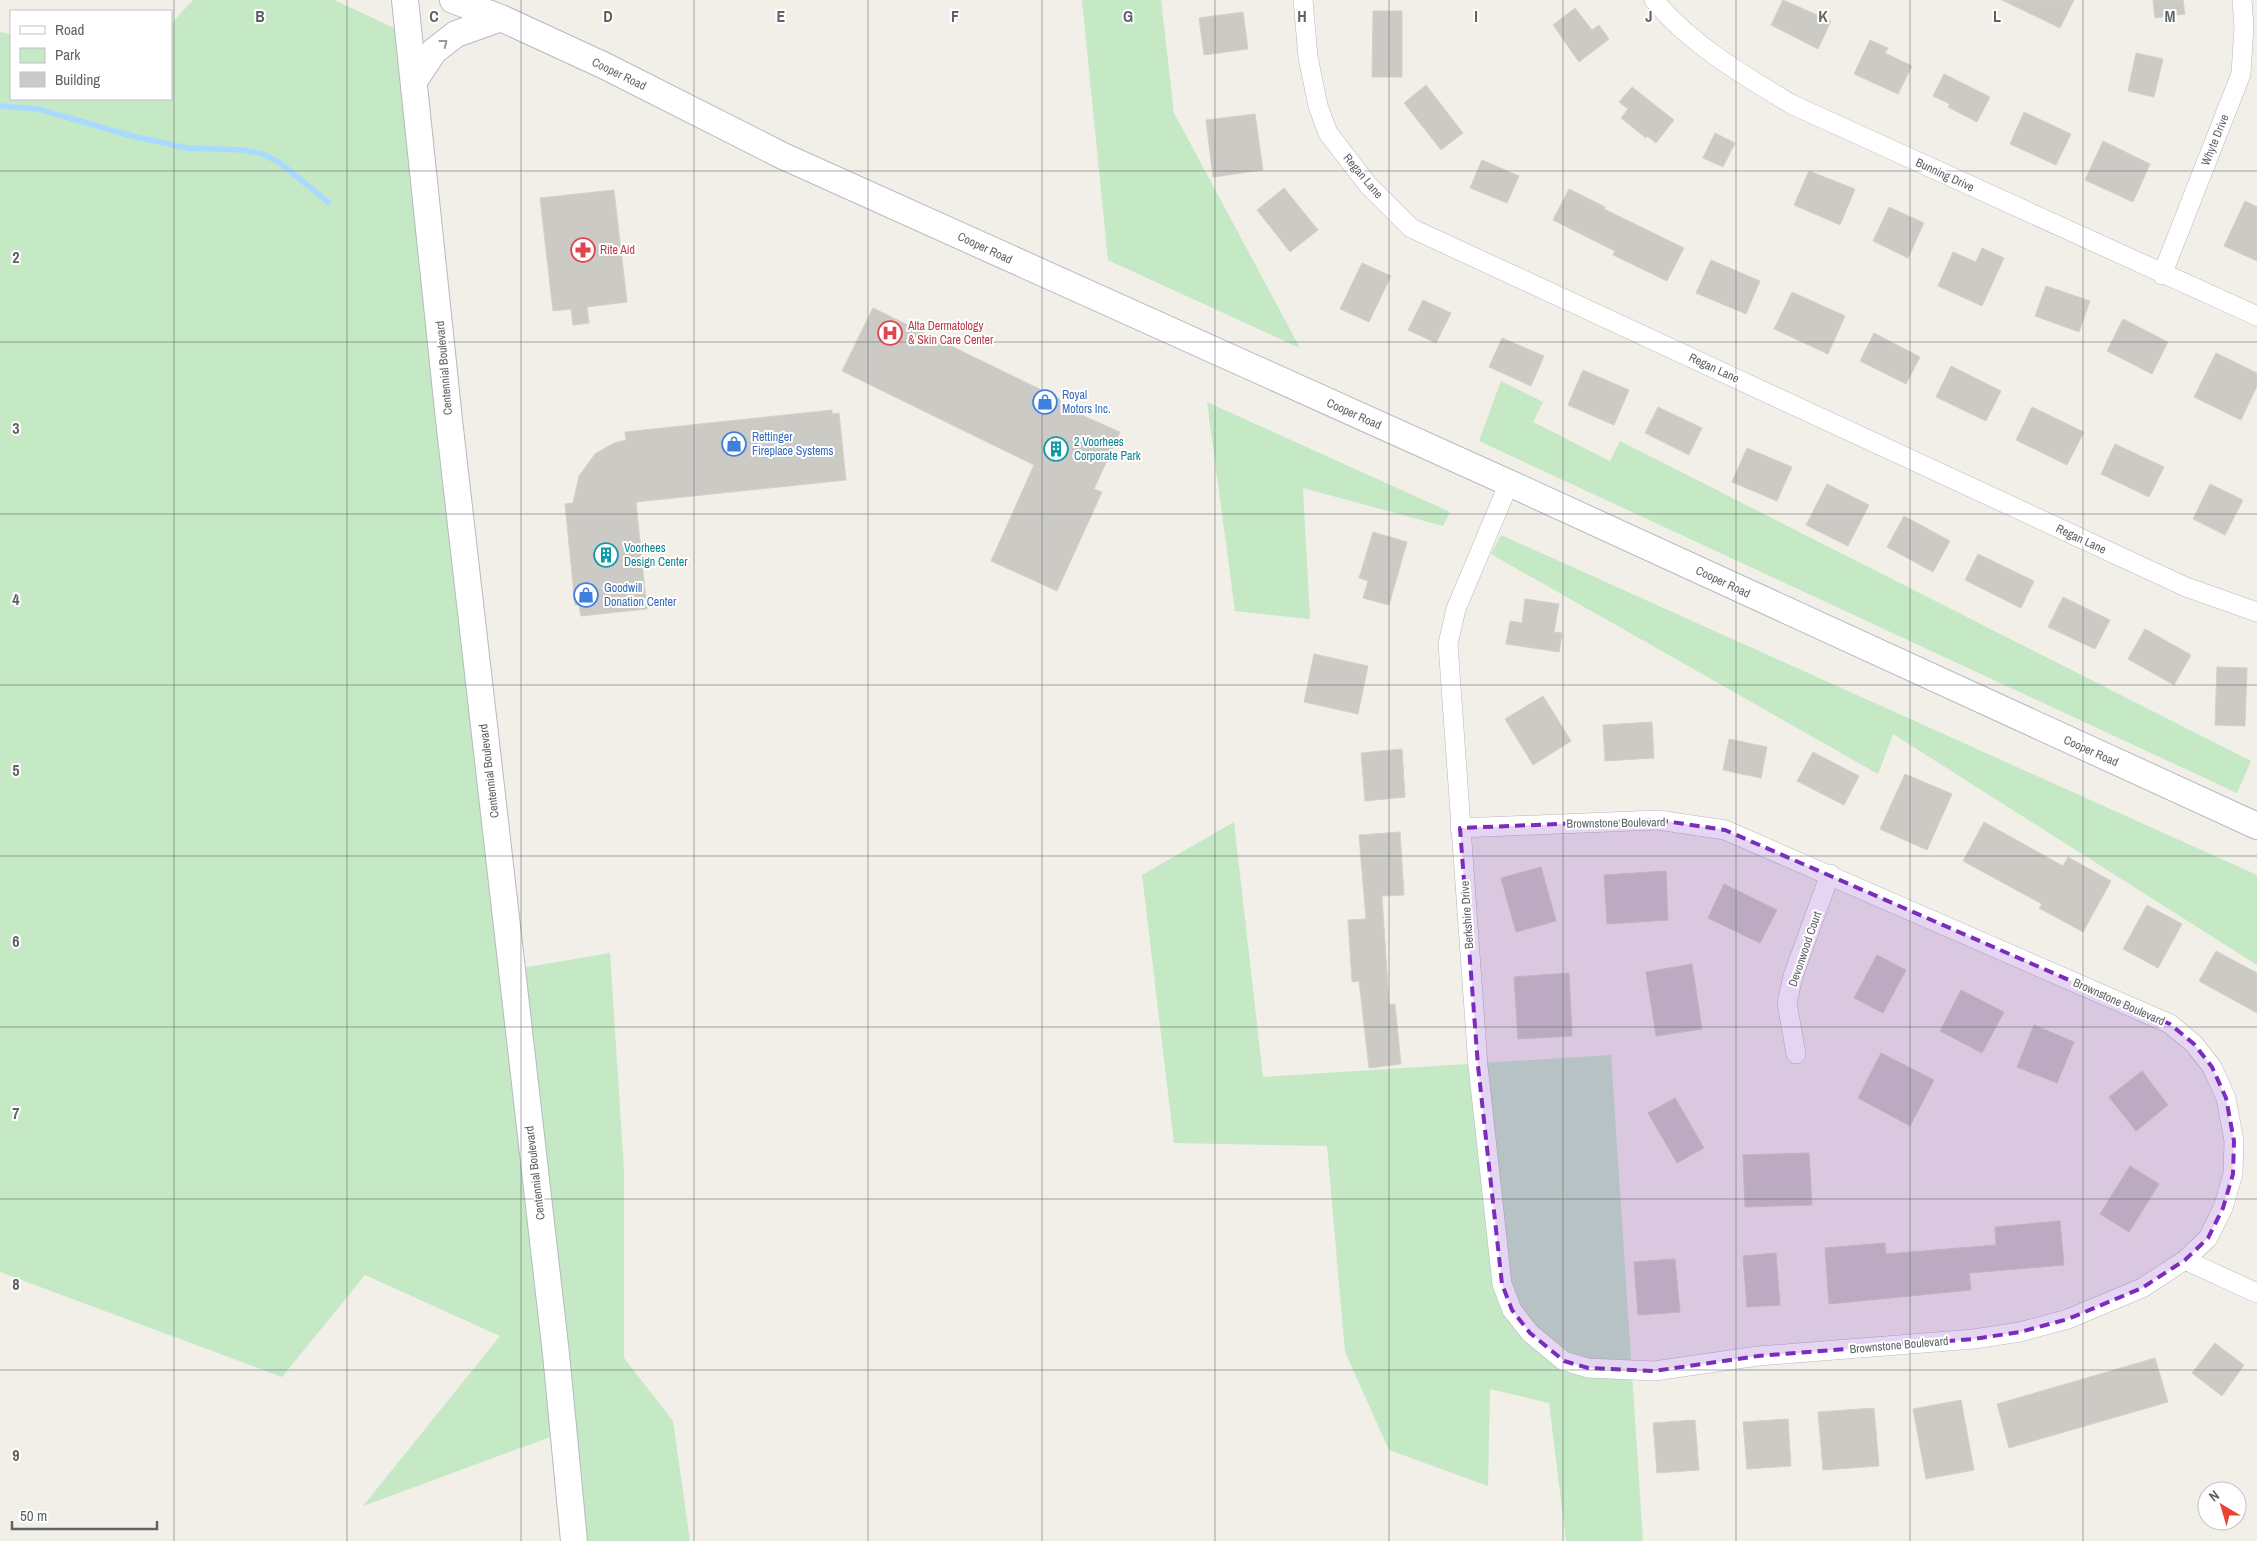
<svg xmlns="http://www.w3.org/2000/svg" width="2257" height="1541" font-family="'Archivo Narrow',sans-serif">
  <rect width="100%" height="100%" fill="#f1efe8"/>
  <path fill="#c5e8c5" d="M193 0H334L407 34 504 971 610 953 624 1170V1358L673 1421 690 1541H565L553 1436 363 1506 500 1336 365 1275 282 1377 0 1272V32L11 34V99H171V24Z
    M1082 0H1161L1174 113 1300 348 1108 260Z
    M1501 381 1543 402 1533 422 1610 461 1620 441 2251 761 2237 793 1479 441Z
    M1207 402 1450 512 1443 526 1303 488 1310 619 1235 611Z
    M1501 535 2257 875V965L1893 734 1878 774 1491 554Z
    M1234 822 1263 1077 1611 1055 1643 1541H1566L1549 1403 1490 1389 1488 1486 1389 1450 1345 1352 1327 1146 1174 1143 1142 875Z"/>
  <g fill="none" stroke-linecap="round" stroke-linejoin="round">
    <path stroke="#aadaff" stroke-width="5.5" d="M0 106 38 109 132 136 187 148 244 150 262 154 279 162 328 202"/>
  </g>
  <path fill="#cccac5" stroke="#d6d1c6" d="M1783 0 1831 21 1818 49 1771 25Z
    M2002 0H2074L2060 28Z
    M2153 0H2183L2185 14 2155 18Z
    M1575 8 1592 30 1599 25 1609 39 1579 62 1553 25Z
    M1373 11H1402V77H1372Z
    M1243 12 1248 49 1204 55 1199 18Z
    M1870 40 1888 48 1885 53 1912 66 1898 94 1854 74Z
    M2136 53 2163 59 2154 97 2128 91Z
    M1944 74 1990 97 1977 122 1948 107 1950 104 1933 96Z
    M1426 85 1463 133 1441 150 1404 103Z
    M1632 87 1674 120 1656 143 1647 136 1646 138 1621 118 1628 109 1619 102Z
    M2024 112 2071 134 2056 165 2010 144Z
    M1255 114 1263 170 1213 177 1206 120Z
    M1715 133 1735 143 1723 167 1703 158Z
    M2103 141 2150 164 2133 202 2085 180Z
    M1482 160 1519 176 1507 203 1470 188Z
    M1809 171 1855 189 1840 225 1794 205Z
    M1284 188 1318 230 1290 252 1257 210Z
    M1569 189 1605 207 1604 209 1684 248 1667 281 1613 255 1615 251 1553 220Z
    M614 190 627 302 587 307 589 323 573 325 571 309 553 311 540 198Z
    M2245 201 2257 207V261L2224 246Z
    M1889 207 1924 223 1908 258 1873 241Z
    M1982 248 2004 258 1982 306 1938 286 1953 252 1976 262Z
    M1711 260 1760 281 1746 314 1696 293Z
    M1362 263 1391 276 1369 322 1340 309Z
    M2046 286 2090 301 2079 332 2035 316Z
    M1792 292 1845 316 1828 354 1774 329Z
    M1423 300 1451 313 1436 343 1408 330Z
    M873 308 1060 399 1061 406 1120 432 1094 489 1102 492 1057 591 991 561 1034 465 842 371Z
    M2123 319 2168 342 2152 374 2107 351Z
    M1874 333 1920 357 1906 384 1860 361Z
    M1502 338 1544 356 1531 386 1489 367Z
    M2216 353 2257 373V386L2241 420 2194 397Z
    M1951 366 2001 391 1986 421 1936 397Z
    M1583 370 1629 390 1614 425 1568 405Z
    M1658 407 1702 428 1689 455 1645 433Z
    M2032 407 2084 432 2067 465 2016 440Z
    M832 410V414L839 413 846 480 636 502 647 609 581 616 579 605H575L565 504 573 503 579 476 595 454 614 443 626 440 625 432Z
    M2115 444 2164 467 2149 497 2101 474Z
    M1747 448 1792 467 1777 501 1732 482Z
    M1827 484 1869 505 1848 546 1806 525Z
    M2210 484 2243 500 2225 535 2193 519Z
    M1904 516 1950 541 1933 572 1887 547Z
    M1373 532 1407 542 1389 605 1363 598 1368 581 1359 578Z
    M1978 554 2034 581 2021 608 1965 580Z
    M2063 597 2110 620 2095 649 2048 627Z
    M1525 599 1559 604 1554 632 1562 633 1559 652 1506 644 1510 621 1522 623Z
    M2145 629 2191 655 2174 685 2128 659Z
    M1314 654 1368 666 1358 714 1304 702Z
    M2217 667 2247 668 2245 726 2215 725Z
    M1543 696 1571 741 1533 765 1505 719Z
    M1652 722 1654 758 1605 761 1603 725Z
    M1729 739 1767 747 1761 778 1723 770Z
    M1402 749 1405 797 1365 801 1361 753Z
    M1813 752 1859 776 1844 805 1797 781Z
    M1905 774 1952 794 1927 850 1880 829Z
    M1984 822 2063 866 2068 857 2111 881 2083 932 2039 908 2042 904 1963 861Z
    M1400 832 1404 895 1382 896 1389 1005 1395 1004 1401 1064 1369 1068 1359 981 1352 982 1348 920 1366 919 1359 835Z
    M1541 867 1556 921 1516 932 1501 878Z
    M1666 871 1668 920 1607 924 1604 875Z
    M1724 884 1777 910 1760 943 1708 918Z
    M2147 905 2182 924 2158 968 2123 949Z
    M2216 951 2257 973V1013L2199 981Z
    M1877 955 1906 970 1883 1013 1854 998Z
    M1692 964 1702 1029 1656 1036 1646 972Z
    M1569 973 1572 1036 1518 1039 1514 977Z
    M1961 990 2004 1012 1982 1053 1940 1031Z
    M2034 1025 2074 1042 2057 1083 2017 1067Z
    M1881 1053 1934 1080 1910 1126 1858 1098Z
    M2142 1071 2168 1105 2136 1131 2109 1097Z
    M1675 1098 1704 1148 1677 1163 1648 1113Z
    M1809 1153 1812 1205 1745 1207 1743 1155Z
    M2130 1166 2159 1184 2129 1232 2100 1214Z
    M2060 1221 2064 1265 1969 1273 1971 1290 1829 1304 1825 1248 1885 1243 1886 1254 1996 1245 1995 1227Z
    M1776 1253 1780 1305 1747 1307 1743 1256Z
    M1675 1259 1680 1312 1638 1315 1634 1262Z
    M2215 1343 2244 1365 2222 1396 2192 1373Z
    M2155 1358 2168 1402 2009 1448 1997 1404Z
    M1961 1400 1974 1470 1926 1479 1913 1409Z
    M1874 1408 1879 1466 1823 1470 1818 1412Z
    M1788 1419 1791 1466 1747 1469 1743 1422Z
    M1695 1420 1699 1470 1657 1473 1653 1423Z"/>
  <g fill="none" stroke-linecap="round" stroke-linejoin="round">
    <g stroke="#b5b8bc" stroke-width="20">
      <path id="street" d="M1303 0 1308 57 1318 106 1328 133 1368 185 1411 228 2186 587 2257 612
        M1654 0C1690 44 1743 75 1791 104L2257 316
        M2162 275 2241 74 2244 26 2242 0
        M1460 828 1658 820 1725 830 2170 1024 2194 1044 2212 1067 2226 1098 2234 1141 2233 1174 2223 1208 2208 1238 2185 1260 2142 1288 2068 1319 2020 1332 1974 1339 1758 1356 1654 1371 1588 1368 1564 1361 1530 1333 1512 1310 1502 1284 1478 1066 1448 644 1456 609 1509 483
        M1796 1054 1787 1003 1793 976 1830 874
        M2185 1260 2257 1293"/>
    </g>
    <g stroke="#b6babf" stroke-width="28">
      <path id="secondary" d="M405 0 449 420 556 1354 574 1541
        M453 0 501 18 605 66 783 156 1509 483 2257 826
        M414 81 434 51 456 34 501 18"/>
    </g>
    <use href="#street" stroke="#fff" stroke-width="19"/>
    <use href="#secondary" stroke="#fff" stroke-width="26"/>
  </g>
  <defs><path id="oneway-chevron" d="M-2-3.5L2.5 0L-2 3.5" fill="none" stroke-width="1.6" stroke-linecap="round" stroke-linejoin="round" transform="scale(1.25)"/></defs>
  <use stroke="#979a9d" href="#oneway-chevron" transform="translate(444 43) rotate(-38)"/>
  <path fill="#7b2cbf" fill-opacity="0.2" stroke="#7b2cbf" stroke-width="4" stroke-dasharray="10 6" stroke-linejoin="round" d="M1658 820 1725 830 2170 1024 2194 1044 2212 1067 2226 1098 2234 1141 2233 1174 2223 1208 2208 1238 2185 1260 2142 1288 2068 1319 2020 1332 1974 1339 1758 1356 1654 1371 1588 1368 1564 1361 1530 1333 1512 1310 1502 1284 1478 1066 1460 828Z"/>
  <path fill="none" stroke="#5f6368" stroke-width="1" stroke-opacity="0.55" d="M174 0V1541M347 0V1541M521 0V1541M694 0V1541M868 0V1541M1042 0V1541M1215 0V1541M1389 0V1541M1563 0V1541M1736 0V1541M1910 0V1541M2083 0V1541M0 171H2257M0 342H2257M0 514H2257M0 685H2257M0 856H2257M0 1027H2257M0 1199H2257M0 1370H2257"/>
  <defs>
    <g id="pharmacy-ring" transform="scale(1.25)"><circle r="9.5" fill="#fff" stroke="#e0444e" stroke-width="1.5"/><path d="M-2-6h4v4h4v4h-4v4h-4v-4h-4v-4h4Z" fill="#e0444e"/></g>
    <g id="hospital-ring" transform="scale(1.25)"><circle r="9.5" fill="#fff" stroke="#e0444e" stroke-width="1.5"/><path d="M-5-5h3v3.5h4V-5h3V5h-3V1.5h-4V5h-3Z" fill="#e0444e"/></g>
    <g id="shop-ring" transform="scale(1.25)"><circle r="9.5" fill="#fff" stroke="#3f7fe0" stroke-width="1.5"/><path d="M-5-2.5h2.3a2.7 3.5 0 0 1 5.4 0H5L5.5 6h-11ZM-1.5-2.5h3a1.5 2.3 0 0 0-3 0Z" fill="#3f7fe0"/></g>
    <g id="building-ring" transform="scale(1.25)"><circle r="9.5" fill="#fff" stroke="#0f9aa8" stroke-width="1.5"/><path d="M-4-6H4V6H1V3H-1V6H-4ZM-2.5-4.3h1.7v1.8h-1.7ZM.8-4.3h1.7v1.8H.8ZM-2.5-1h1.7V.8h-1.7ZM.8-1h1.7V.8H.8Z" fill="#0f9aa8"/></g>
  </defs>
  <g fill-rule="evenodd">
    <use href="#pharmacy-ring" x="583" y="250"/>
    <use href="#hospital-ring" x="890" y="333"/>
    <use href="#shop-ring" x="1045" y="402"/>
    <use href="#shop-ring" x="734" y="444"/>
    <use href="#building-ring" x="1056" y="449"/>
    <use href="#building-ring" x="606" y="555"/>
    <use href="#shop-ring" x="586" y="595"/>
  </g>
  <g text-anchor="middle" stroke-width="4" stroke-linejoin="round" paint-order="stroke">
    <g font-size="12" fill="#5f6368" stroke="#fff">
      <text transform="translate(619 74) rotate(26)" y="4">Cooper Road</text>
      <text transform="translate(2215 140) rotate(-68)" y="4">Whyte Drive</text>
      <text transform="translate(1945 175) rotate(25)" y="4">Bunning Drive</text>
      <text transform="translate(1363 176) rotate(50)" y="4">Regan Lane</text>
      <text transform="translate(985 248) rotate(25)" y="4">Cooper Road</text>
      <text transform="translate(444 368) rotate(-95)" y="4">Centennial Boulevard</text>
      <text transform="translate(1714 368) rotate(25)" y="4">Regan Lane</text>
      <text transform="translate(1354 414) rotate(24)" y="4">Cooper Road</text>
      <text transform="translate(2081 539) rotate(25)" y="4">Regan Lane</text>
      <text transform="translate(1723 582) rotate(25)" y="4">Cooper Road</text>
      <text transform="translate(2091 751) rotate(24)" y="4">Cooper Road</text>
      <text transform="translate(489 771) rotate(-97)" y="4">Centennial Boulevard</text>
      <text transform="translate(1616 823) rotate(-1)" y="4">Brownstone Boulevard</text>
      <text transform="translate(1467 915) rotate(-94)" y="4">Berkshire Drive</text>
      <text transform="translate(1805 949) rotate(-71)" y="4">Devonwood Court</text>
      <text transform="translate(2119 1002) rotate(24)" y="4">Brownstone Boulevard</text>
      <text transform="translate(535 1173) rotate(-97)" y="4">Centennial Boulevard</text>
      <text transform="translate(1899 1345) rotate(-5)" y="4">Brownstone Boulevard</text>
    </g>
    <g font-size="12" fill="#be3a42" stroke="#fff" text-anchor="start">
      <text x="600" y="254">Rite Aid</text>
      <text x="908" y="330">Alta Dermatology<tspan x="908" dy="14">&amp; Skin Care Center</tspan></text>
    </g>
    <g font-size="12" fill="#366cbe" stroke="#fff" text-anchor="start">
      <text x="1062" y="399">Royal<tspan x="1062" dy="14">Motors Inc.</tspan></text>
      <text x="752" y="441">Rettinger<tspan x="752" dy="14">Fireplace Systems</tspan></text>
      <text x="604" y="592">Goodwill<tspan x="604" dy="14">Donation Center</tspan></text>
    </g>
    <g font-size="12" fill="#0d838f" stroke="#fff" text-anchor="start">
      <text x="1074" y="446">2 Voorhees<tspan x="1074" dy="14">Corporate Park</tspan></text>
      <text x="624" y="552">Voorhees<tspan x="624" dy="14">Design Center</tspan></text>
    </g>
  </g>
  <g font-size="16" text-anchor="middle" font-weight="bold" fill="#5f6368" stroke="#fff" stroke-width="4" stroke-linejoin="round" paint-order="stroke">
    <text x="260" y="22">B</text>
    <text x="434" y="22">C</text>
    <text x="608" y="22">D</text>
    <text x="781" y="22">E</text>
    <text x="955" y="22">F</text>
    <text x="1128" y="22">G</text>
    <text x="1302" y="22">H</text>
    <text x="1476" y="22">I</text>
    <text x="1649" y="22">J</text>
    <text x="1823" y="22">K</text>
    <text x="1997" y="22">L</text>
    <text x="2170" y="22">M</text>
    <text x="16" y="263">2</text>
    <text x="16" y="434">3</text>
    <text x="16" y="605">4</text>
    <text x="16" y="776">5</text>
    <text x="16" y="947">6</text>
    <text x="16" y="1119">7</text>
    <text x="16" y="1290">8</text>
    <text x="16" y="1461">9</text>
  </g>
  <rect x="10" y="10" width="162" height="90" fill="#ffffff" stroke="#bfc1c3"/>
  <rect x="20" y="26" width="25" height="8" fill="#ffffff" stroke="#bfc1c3"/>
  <text x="55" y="35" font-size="15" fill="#5f6368">Road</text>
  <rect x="20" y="48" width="25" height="15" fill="#c5e8c5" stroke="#bfc1c3"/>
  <text x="55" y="60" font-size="15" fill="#5f6368">Park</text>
  <rect x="20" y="72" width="25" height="15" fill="#cccac5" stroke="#bfc1c3"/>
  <text x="55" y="85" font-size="15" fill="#5f6368">Building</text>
  <g transform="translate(2222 1506) rotate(322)"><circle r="24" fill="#ffffff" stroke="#bfc1c3"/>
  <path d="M0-4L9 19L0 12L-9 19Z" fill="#ea4335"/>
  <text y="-8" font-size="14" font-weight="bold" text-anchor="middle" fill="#5f6368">N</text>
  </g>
  <path d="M12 1521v8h145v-8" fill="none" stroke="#5f6368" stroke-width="2.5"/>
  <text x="20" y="1521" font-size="15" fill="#5f6368" stroke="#ffffff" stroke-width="4" paint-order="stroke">50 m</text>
</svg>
